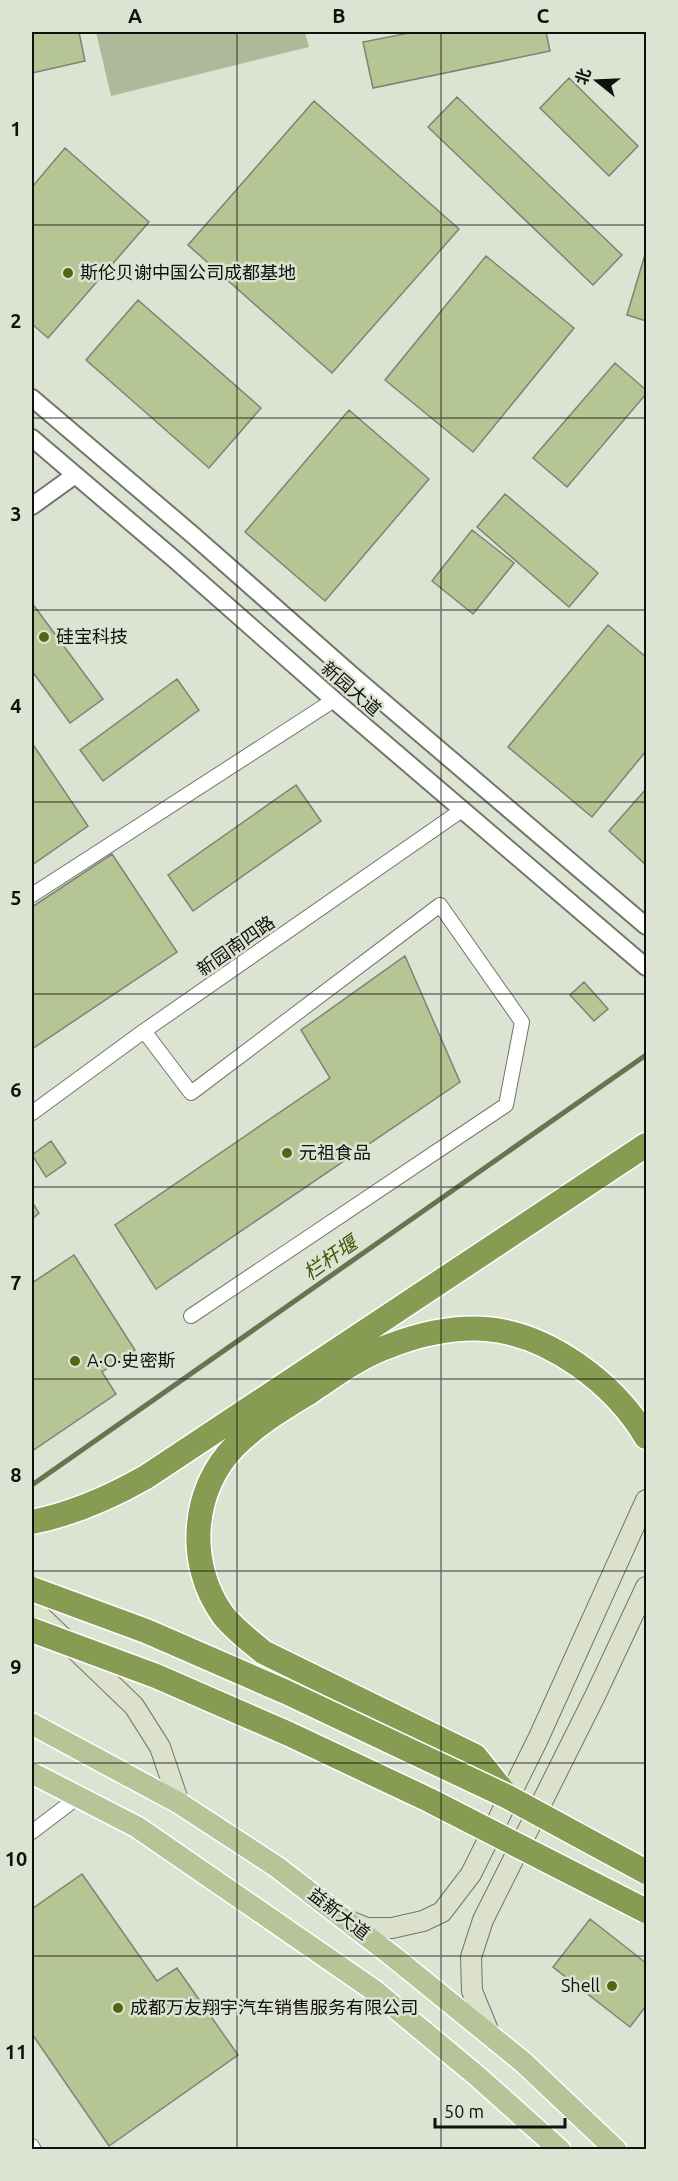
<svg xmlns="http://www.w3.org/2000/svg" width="678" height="2181" font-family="Ubuntu,'Noto Sans SC',sans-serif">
  <rect width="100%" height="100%" fill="#dde3d3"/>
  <path fill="#aeb999" d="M96 32H305L309 47 111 96Z"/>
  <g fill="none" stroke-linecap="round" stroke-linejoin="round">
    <path stroke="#687350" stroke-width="5" d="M32 1485 646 1055"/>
  </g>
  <path fill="#b5c593" stroke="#7e8375" stroke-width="1.5" d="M32 32H79L85 61 32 73Z
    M414 32H546L550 51 373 88 363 42Z
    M569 78 638 146 609 176 540 108Z
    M457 97 622 255 593 285 428 127Z
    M314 101 459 229 332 373 188 245Z
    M65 148 149 222 48 338 32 324V187Z
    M646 251V321L627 315Z
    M486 256 574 328 473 452 385 380Z
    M138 300 261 408 209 468 86 360Z
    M615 363 646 390V394L567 487 533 458Z
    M349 410 429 479 325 601 245 532Z
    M505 494 598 573 569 607 477 527Z
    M472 530 514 563 473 614 432 581Z
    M32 603 103 699 70 723 32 671Z
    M608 625 646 657V751L592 817 508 747Z
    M177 679 199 710 103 781 80 750Z
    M32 743 88 826 32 865Z
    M296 785 321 821 193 911 168 875Z
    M646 789V865L609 831Z
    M112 854 177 952 32 1049V907Z
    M405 956 460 1082 156 1289 115 1225 330 1078 301 1030Z
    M584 982 608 1009 594 1021 570 995Z
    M51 1141 66 1163 46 1177 32 1155Z
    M32 1202 39 1213 32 1219Z
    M74 1255 135 1350 102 1372 116 1394 32 1451V1283Z
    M82 1874 157 1981 177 1968 238 2055 109 2146 32 2034V1909Z
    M590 1919 646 1963V2006L630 2027 553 1967Z"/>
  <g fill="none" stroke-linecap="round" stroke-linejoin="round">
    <g stroke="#717668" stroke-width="16">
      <path id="minor" d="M32 895 334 700
        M144 1031 191 1093 440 905 522 1022 506 1105 191 1316
        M32 1113 144 1031 462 810
        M32 1832 78 1797
        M32 2146 34 2150"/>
    </g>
    <g stroke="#717668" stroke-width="20">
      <path id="tertiary" d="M32 398 194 536 354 677 646 926
        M32 438 174 559 334 700 646 967
        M32 506 75 475"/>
    </g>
    <g stroke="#717668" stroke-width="22">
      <path id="secondary" d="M32 1608 134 1706 160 1747 179 1803
        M349 1921 367 1928H392L423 1921 442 1912 471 1874 538 1739 646 1500
        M490 2035 472 1991 471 1957 483 1920 595 1696 646 1587"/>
    </g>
    <g stroke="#fff" stroke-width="24">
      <path id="primary" d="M32 1724 179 1803 277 1867 395 1958 523 2062 616 2150
        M32 1773 137 1827 375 1991 477 2076 560 2150"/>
    </g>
    <g stroke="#fff" stroke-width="27">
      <path id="motorway" d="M32 1522C73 1514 109 1498 146 1477L646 1145
        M508 1797 475 1756 263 1652C249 1640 234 1629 223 1615 186 1564 191 1489 236 1445 258 1423 284 1408 310 1392 336 1374 362 1355 392 1345 421 1334 455 1327 486 1329 549 1334 615 1384 646 1437"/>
    </g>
    <use href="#minor" stroke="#fff" stroke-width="14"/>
    <use href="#tertiary" stroke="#fff" stroke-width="16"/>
    <use href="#secondary" stroke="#dbe1cb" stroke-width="20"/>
    <use href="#primary" stroke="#b6c498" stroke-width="21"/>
    <use href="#motorway" stroke="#869c53" stroke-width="24"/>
    <g stroke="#fff" stroke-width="27" stroke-linecap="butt">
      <path id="motorway-bridge" d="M32 1589 146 1631 286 1692 508 1797 646 1872
        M32 1630 156 1676 289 1734 429 1800 646 1911"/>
    </g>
    <use href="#motorway-bridge" stroke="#869c53" stroke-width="24"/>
  </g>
  <path fill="none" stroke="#10110c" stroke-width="1.5" stroke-opacity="0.55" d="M237 32V2150M441 32V2150M32 225H646M32 418H646M32 610H646M32 802H646M32 994H646M32 1187H646M32 1379H646M32 1571H646M32 1763H646M32 1956H646"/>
  <g fill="#526613" stroke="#dde3d3" stroke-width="2">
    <circle cx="68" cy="273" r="6"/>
    <circle cx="44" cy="637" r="6"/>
    <circle cx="287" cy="1153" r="6"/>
    <circle cx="75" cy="1361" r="6"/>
    <circle cx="612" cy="1986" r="6"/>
    <circle cx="118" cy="2008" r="6"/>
  </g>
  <g text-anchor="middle" stroke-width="5" stroke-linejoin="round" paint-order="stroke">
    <g font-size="18" fill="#10110c" stroke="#dde3d3" text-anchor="start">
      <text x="80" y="279">斯伦贝谢中国公司成都基地</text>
      <text x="56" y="643">硅宝科技</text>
      <text x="299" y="1159">元祖食品</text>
      <text x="87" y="1367">A·O·史密斯</text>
      <text x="600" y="1992" text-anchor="end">Shell</text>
      <text x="130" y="2014">成都万友翔宇汽车销售服务有限公司</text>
    </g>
    <g font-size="18" fill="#10110c" stroke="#dde3d3">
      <text transform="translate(351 689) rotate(41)" y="6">新园大道</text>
      <text transform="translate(236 946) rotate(-35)" y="6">新园南四路</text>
      <text transform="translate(339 1914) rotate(38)" y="6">益新大道</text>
    </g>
    <g font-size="20" font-style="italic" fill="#435505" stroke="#dde3d3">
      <text transform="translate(330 1258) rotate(-35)" y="7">栏杆堰</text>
    </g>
  </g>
  <rect width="678" height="2181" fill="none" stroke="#dde3d3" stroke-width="66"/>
  <g transform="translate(597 81) rotate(288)" stroke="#dde3d3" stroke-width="4.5" paint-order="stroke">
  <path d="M0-4.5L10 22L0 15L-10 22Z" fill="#10110c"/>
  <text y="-9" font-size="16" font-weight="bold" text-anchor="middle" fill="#10110c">北</text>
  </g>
  <path d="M435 2118v9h130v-9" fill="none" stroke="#10110c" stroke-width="3"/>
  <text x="444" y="2118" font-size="18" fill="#10110c" stroke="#dde3d3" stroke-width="4.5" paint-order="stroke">50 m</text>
  <rect x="33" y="33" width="612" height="2115" fill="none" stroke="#10110c" stroke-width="2"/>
  <g font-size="20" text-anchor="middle" font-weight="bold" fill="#10110c">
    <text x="135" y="23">A</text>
    <text x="339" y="23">B</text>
    <text x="543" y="23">C</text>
    <text x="16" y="136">1</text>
    <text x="16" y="328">2</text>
    <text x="16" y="521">3</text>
    <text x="16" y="713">4</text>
    <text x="16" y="905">5</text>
    <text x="16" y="1097">6</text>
    <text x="16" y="1290">7</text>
    <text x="16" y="1482">8</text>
    <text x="16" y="1674">9</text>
    <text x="16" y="1866">10</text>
    <text x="16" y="2059">11</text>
  </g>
</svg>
